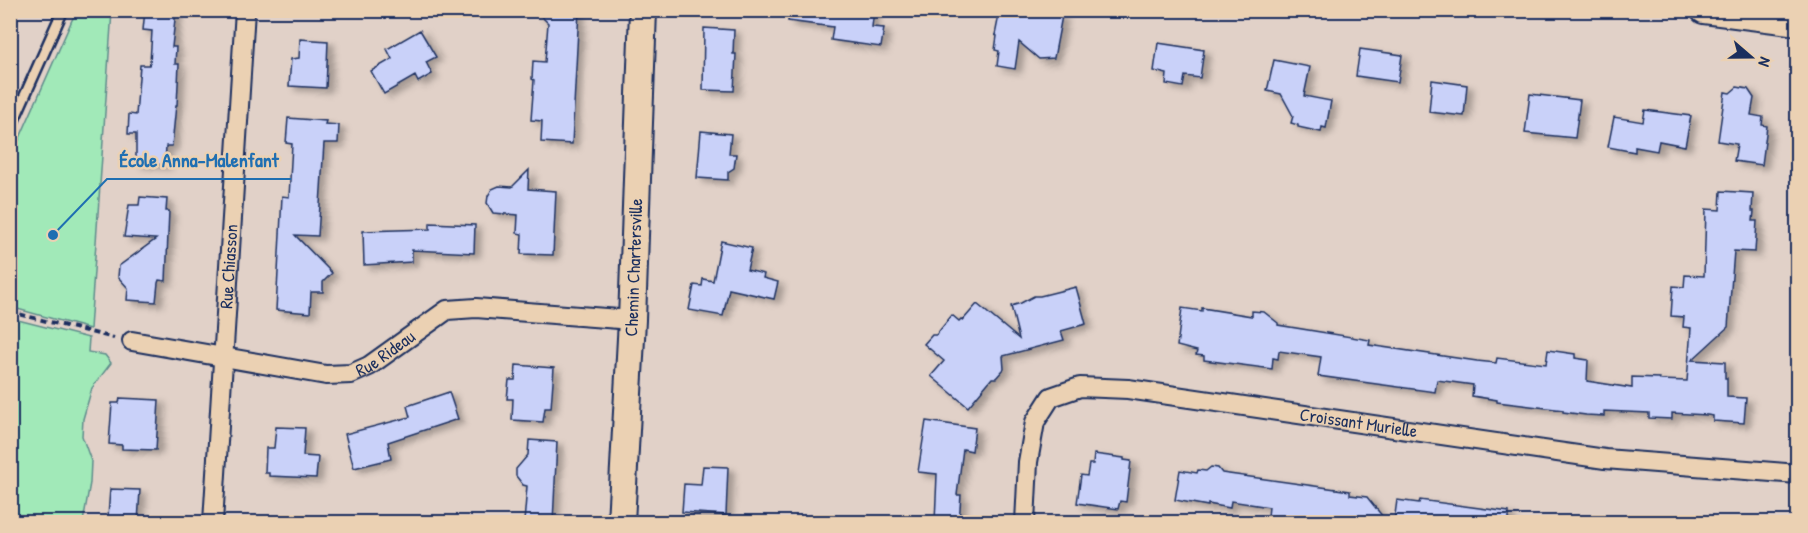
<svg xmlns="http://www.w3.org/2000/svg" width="1808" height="533" font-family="'Patrick Hand',sans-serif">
  <defs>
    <filter id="shadow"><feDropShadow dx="6" dy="4" stdDeviation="3" flood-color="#0004"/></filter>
  </defs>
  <rect width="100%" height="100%" fill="#e1d1c8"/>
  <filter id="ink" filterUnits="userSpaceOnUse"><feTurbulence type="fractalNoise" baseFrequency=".0167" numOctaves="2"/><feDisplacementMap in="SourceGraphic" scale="12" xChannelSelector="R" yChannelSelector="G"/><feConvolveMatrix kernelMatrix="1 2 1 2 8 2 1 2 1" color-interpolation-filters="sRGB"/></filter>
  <g filter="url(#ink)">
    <path fill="#a1e9b8" stroke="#5e8c8b" stroke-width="1.5" d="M76 11H112L90 329 10 307 11 158Z
      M10 318 89 338 88 352 105 355 111 363 92 388 83 419 82 436 91 461 90 483 83 522H11Z"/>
    <path fill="#c9d1f9" stroke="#1b2f5e" stroke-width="1.5" filter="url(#shadow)" d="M145 10H176L172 47H176L175 64H179L177 105H176L172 146H166L165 165 136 163V134H128L129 114 136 115 140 65H149L150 62 152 31 143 30Z
      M535 10H579L572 144 541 142 542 121 531 120 534 80 532 79 533 61 545 62 548 23Z
      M789 10H874L872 27 884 28 881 47 831 40 833 27 788 21Z
      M1000 10H1045V13L1062 16 1054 58 1039 59 1019 42 1015 69 997 66 999 51 995 50 997 36 995 35Z
      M704 28 734 30 733 54H736L734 91 703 90Z
      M420 30 436 57 426 62 432 74 418 82 415 76 384 94 371 71 392 59 387 49Z
      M300 39 328 41 326 88 289 86 291 59 299 58Z
      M1158 43 1204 50 1200 78 1185 76 1183 87 1166 84 1167 74 1154 71Z
      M1360 49 1402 55 1398 82 1356 76Z
      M1274 60 1310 67 1304 96 1331 101 1326 128 1322 127 1321 132 1298 127V125L1291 123 1293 116 1281 94 1267 91Z
      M1432 80 1467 85 1464 116 1429 112Z
      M1737 87 1748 89 1754 98 1751 115 1763 117 1762 125 1767 126 1762 165 1734 161 1737 144 1718 141 1725 92 1730 93Z
      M1530 94 1580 100 1575 138 1525 133Z
      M1645 110 1691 116 1685 146 1659 141 1657 151 1635 147V152L1608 147 1614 117 1643 122Z
      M288 118 326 121 325 124 339 125 338 143H324L318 236 295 235 332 273 323 282V292H311L310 313 276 310 282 196 289 197 292 144 286 143Z
      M701 131 731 134 729 154H736L734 168 728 172V180L697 178Z
      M529 170 528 189 556 191 553 255 521 254 522 234 517 233 518 215 493 213 487 203 488 196 492 189 499 186 512 187Z
      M1721 191 1753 193 1752 211H1754L1753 221H1757L1755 252 1734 251 1728 327 1692 360 1725 362V378H1727V397L1746 398 1744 423 1713 421V416L1707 415 1672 413V419L1649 418V413L1604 411V416L1586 415 1563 412V410L1497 402V400L1472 396 1473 385 1437 380 1435 392 1318 376 1321 357 1279 351 1278 359 1273 358 1272 369 1204 360V356L1196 355 1197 351 1177 346 1182 308 1202 311V308L1252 316V311L1264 312 1278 323V325L1370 340 1369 345 1477 361 1496 363 1497 358 1546 364 1548 350 1575 354V358L1588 360 1587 381 1632 388V377L1659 378 1661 380 1687 381 1691 328 1683 327 1684 317 1671 316 1673 286 1684 287 1685 275 1704 276 1706 209 1720 210Z
      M140 197 167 199 166 211H169L166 281 159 280 158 283 156 302 127 300 128 288 118 277 119 266 156 239 124 237 129 205H139Z
      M430 223 475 225 474 253 412 250V262L364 265 363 231 430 229Z
      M721 241 752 248 747 270 764 274 763 278 778 282 774 299 729 289 723 316 689 310 694 285 702 286 703 279 713 281Z
      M1076 287 1086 324 1061 331 1064 340 1003 356 1004 369 996 378H992L968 407 931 376 944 361 924 344 932 335H936L952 315 959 321 961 319 963 320 977 304 1019 339 1011 306 1021 303 1034 296H1040Z
      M516 365 554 368 551 408H545L543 422 512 420 513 399H507L509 380H515Z
      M449 392 458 419 388 442 391 459 354 468 345 434 410 417 407 406Z
      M120 398 159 400 156 450 122 449V445L109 444 112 403H119Z
      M926 421 975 428 972 451 963 449 957 495H961L959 522H935L937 474 918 472Z
      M276 427 305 428 303 456 318 457 316 478 269 476V473H265L266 448H274Z
      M529 440 557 442 553 522H524L527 486 523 485 516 476V469L528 455Z
      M1094 454 1124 458V460L1131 461 1126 502 1120 501 1118 509 1077 503 1081 475 1087 476 1089 464H1093Z
      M703 466 728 467 726 515 682 512 684 484 701 485Z
      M1211 467 1218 468 1222 473 1350 491V495L1367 497 1387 522H1278L1279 517 1268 516 1269 507 1231 501 1230 508 1208 504V506L1175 500 1180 470 1197 473 1198 470 1206 471Z
      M110 489 140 490 138 522H109L110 517H108Z
      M1397 500 1419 503 1420 500 1509 512V522H1394Z"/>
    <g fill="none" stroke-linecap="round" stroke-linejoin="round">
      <g stroke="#1b2f5e" stroke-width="14">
        <path id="lane" d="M10 129 63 10"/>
      </g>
      <g stroke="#1b2f5e" stroke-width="22">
        <g id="street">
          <path id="s1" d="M132 341 326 375 351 374 369 366 447 310 476 308 632 320"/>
          <path id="s2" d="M213 522 245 10"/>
          <path id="s3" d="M1025 522 1028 462 1035 422 1051 397 1080 387 1128 389 1605 459 1798 474"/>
        </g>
      </g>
      <g stroke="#1b2f5e" stroke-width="30">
        <g id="secondary">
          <path d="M1704 10 1798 22"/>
          <path id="s4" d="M621 522 632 320 643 10"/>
        </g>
      </g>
      <path stroke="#1b2f5e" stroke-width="4" stroke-dasharray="6 4.5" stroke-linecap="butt" d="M10 312 114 338"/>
      <use href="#lane" stroke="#ebd1b3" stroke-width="9"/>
      <use href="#street" stroke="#ebd1b3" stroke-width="18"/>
      <use href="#secondary" stroke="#ebd1b3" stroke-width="26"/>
    </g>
  </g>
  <g text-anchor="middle" stroke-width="5" stroke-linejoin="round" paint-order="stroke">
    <g font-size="18" fill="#1b2f5e" stroke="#ebd1b3">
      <text dy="6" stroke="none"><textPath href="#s2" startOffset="256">Rue Chiasson</textPath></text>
      <text dy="6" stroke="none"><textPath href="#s4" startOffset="255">Chemin Chartersville</textPath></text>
      <text dy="6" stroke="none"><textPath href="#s1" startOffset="262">Rue Rideau</textPath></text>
      <text dy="6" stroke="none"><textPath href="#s3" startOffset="442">Croissant Murielle</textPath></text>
    </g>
  </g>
  <path fill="none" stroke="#1f6fb2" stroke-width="2" d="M53 235L107 179H291"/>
  <circle fill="#1f6fb2" stroke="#ebd1b3" stroke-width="2" cx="53" cy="235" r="6"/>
  <g font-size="20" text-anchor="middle" font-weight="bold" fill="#1f6fb2" stroke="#ebd1b3" stroke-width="5" stroke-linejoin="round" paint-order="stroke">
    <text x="199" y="167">École Anna-Malenfant</text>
  </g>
  <rect width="1808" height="533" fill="none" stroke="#ebd1b3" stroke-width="36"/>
  <rect x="18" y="18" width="1772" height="497" fill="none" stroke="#1b2f5e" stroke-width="2" filter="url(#ink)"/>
  <g transform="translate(1751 57) rotate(110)" stroke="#ebd1b3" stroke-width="4.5" paint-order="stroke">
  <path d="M0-4.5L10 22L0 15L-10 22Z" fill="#1b2f5e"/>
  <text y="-9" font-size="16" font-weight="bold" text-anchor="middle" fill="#1b2f5e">N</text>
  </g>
</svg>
